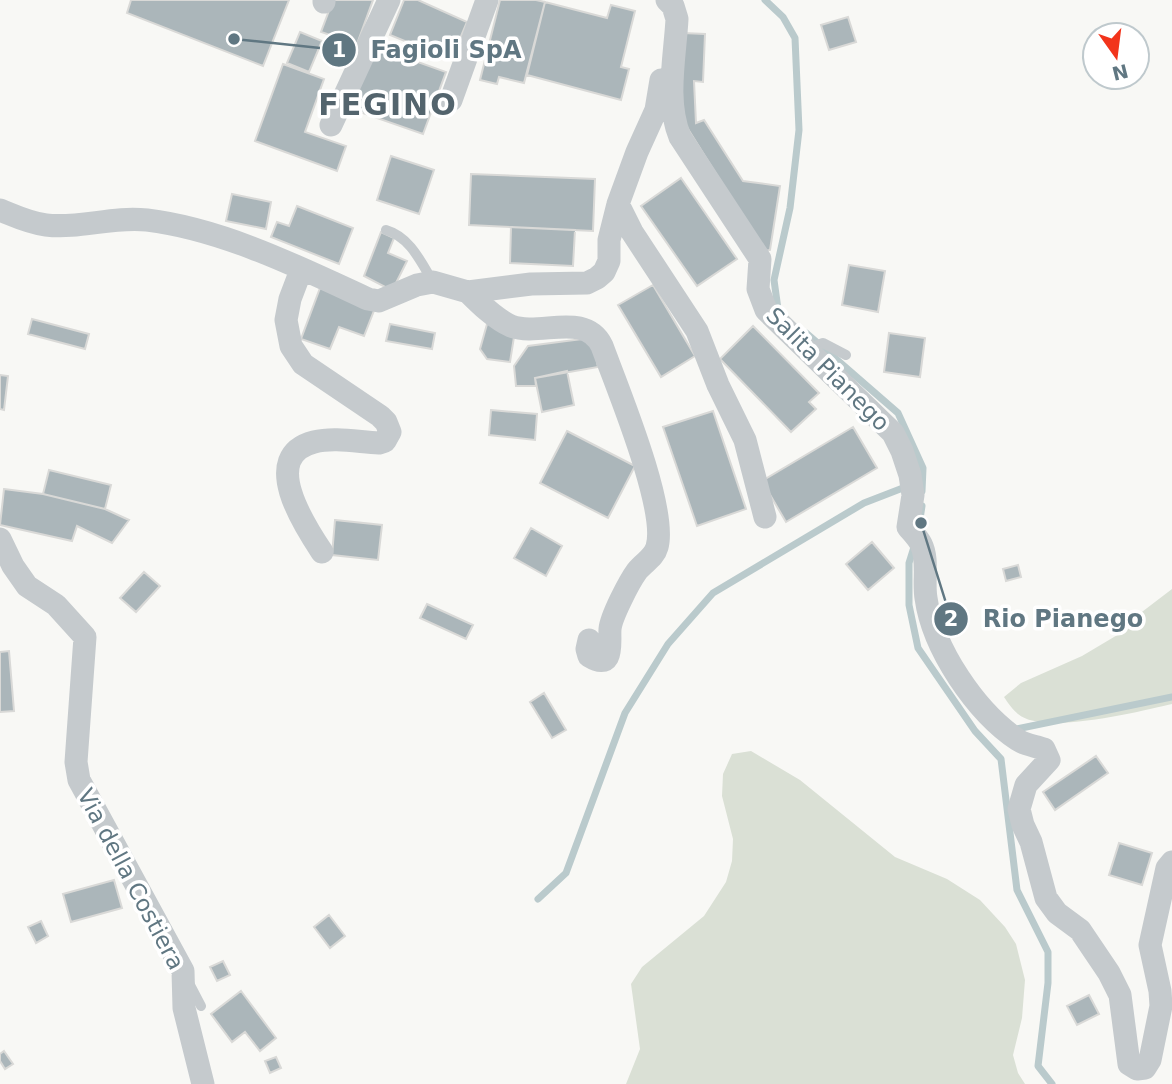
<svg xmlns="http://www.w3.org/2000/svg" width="1172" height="1084" font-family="'DejaVu Sans',sans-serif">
  <rect width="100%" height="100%" fill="#f8f8f5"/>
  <path fill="#dae0d5" d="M1172 589V704C1141 711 1043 736 1018 714 1013 710 1008 703 1004 697L1021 683 1082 656 1119 634 1134 618Z
    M751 751 800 780 895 857 947 879 980 900 1005 927 1016 944 1025 980 1022 1018 1013 1055 1018 1073 1025 1084H626L640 1049 631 984 642 967 704 916 726 882 732 861 733 839 722 796 723 774 732 754Z"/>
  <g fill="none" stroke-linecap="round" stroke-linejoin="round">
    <path stroke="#bacacc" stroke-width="7" d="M765 0 783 17 795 38 799 130 790 208 774 280 778 309 781 311
      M806 333 898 413 923 468 922 491
      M918 532 922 506
      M914 547 909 563V605L918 648 975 731 1001 759 1017 890 1048 952V983L1038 1066 1052 1084
      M1012 730 1172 697
      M538 899 566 873 625 713 668 644 713 593 864 503 908 486"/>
  </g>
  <path fill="#abb6ba" stroke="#d9d9d7" stroke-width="2" d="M131 0H289L263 66 127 13Z
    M333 0H373L357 44 321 32Z
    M404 0H418L467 22 451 60 390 35Z
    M500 0H536L545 2 524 83 499 77 497 84 480 80Z
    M545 2 607 18 611 5 635 11 621 67 629 69 621 100 527 75Z
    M848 17 856 42 829 50 821 25Z
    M300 32 322 41 309 72 287 63Z
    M683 33 705 34 703 82 694 81 696 123 704 120 743 181 780 186 770 250 764 251 678 113Z
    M373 46 446 72 423 134 351 109Z
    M283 64 324 79 305 132 346 146 337 171 255 141Z
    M391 156 434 170 419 214 377 200Z
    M471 174 595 179 593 231 469 225Z
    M681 178 737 259 697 286 641 206Z
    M232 194 271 202 266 229 226 221Z
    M297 206 353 228 339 264 271 237 277 222 289 226Z
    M511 227 575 230 573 266 510 263Z
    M381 232 394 238 388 253 407 261 395 285 387 288 364 276Z
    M849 265 885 271 878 312 842 305Z
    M653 285 695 356 661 377 618 305Z
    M320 288 375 308 364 336 339 327 330 349 301 339Z
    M489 317 514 337 510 362 487 359 480 349Z
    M32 319 89 334 85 349 28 334Z
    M390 324 435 333 432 349 386 341Z
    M753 326 819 393 809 402 816 409 791 432 720 359Z
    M889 333 925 338 920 377 884 372Z
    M582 339 594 346 598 367 535 378 536 386H516L514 366 528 346Z
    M567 371 574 405 542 412 535 378Z
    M0 375 8 376 4 410 0 409Z
    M491 410 537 414 535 440 489 435Z
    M713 411 746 509 697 526 663 427Z
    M853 427 877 468 786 522 762 481Z
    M567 431 635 466 608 518 540 483Z
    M49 470 111 485 105 509 43 494Z
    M4 489 43 494 105 509 129 520 112 543 77 526 72 541 0 525Z
    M335 520 382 525 378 560 332 555Z
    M531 528 562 546 546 576 514 558Z
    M872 542 894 568 868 590 846 564Z
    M1018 565 1021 577 1006 581 1003 569Z
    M144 572 160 586 136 612 120 598Z
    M427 604 473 625 466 639 420 618Z
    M9 651 14 711 0 712V652Z
    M544 693 566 730 552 738 530 702Z
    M1096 756 1108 773 1055 810 1043 792Z
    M1119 843 1152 853 1142 885 1109 875Z
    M114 880 122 908 71 922 63 894Z
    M329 915 345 936 330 948 314 927Z
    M41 921 48 936 36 943 28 927Z
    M223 961 230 975 217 981 210 967Z
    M241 991 276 1038 260 1051 245 1032 232 1042 211 1014Z
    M1089 995 1099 1014 1077 1025 1067 1006Z
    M4 1051 13 1064 5 1069 0 1061V1054Z
    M276 1057 281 1068 270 1073 265 1061Z"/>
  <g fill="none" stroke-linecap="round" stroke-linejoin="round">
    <path stroke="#c5cacd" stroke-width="10" d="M386 230C410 237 421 262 433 282
      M807 349 823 343 846 355
      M189 983 201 1006"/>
    <path stroke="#c5cacd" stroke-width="23" d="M667 0 673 6 677 19C675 57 665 101 680 137L760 259 758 289 766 310 893 433 902 451 910 475 913 495 908 527C912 532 918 538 921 544 929 560 923 581 926 598 933 649 976 712 1018 740 1025 745 1036 746 1044 749L1049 760 1026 785 1019 809 1023 825 1031 842 1046 898 1057 913 1080 930 1109 973 1120 995 1129 1064 1137 1069 1145 1068 1150 1060 1161 1006 1160 991 1150 945 1167 868 1172 862
      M324 2V0
      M451 100 487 0
      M331 125 389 0
      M618 204 632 232 697 331 718 385 745 440 765 517
      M0 210C15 216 29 223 46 225 80 229 112 216 147 220 222 229 299 267 368 299L379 301 417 285 433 282 468 292 531 284 587 283 597 278 604 272 609 261V240L618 204 637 152 656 110 661 80
      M301 270 290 299 286 320 291 346 303 364 380 416 386 422 390 432 385 441 379 443C358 442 334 437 314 442 259 456 304 525 322 552
      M468 292C479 303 495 319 511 326 540 337 585 311 602 346 617 387 668 509 657 547 654 558 644 562 637 571 629 582 611 617 610 629 609 642 615 672 589 656L587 649 589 640
      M0 539 13 566 27 586 56 605 85 637 76 762 79 780 183 971 184 1008 203 1084"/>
  </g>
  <g text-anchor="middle" stroke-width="7" stroke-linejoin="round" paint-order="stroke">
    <g font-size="23" fill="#607782" stroke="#fff">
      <text transform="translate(828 369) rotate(45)" y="8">Salita Pianego</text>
      <text transform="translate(131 879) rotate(62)" y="8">Via della Costiera</text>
    </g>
    <g font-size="30" font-weight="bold" letter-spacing="2" fill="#53646d" stroke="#fff">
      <text x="388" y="115">FEGINO</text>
    </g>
  </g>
  <path fill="none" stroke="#607782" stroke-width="2.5" d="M234 39L339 50M921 523L951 619"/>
  <g fill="#607782" stroke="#fff" stroke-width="2.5">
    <circle cx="234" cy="39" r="7"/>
    <circle cx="921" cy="523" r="7"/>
    <circle cx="339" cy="50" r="18"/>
    <circle cx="951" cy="619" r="18"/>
  </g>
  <g font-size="21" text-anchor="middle" font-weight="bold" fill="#fff">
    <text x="339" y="57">1</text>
    <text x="951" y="626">2</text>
  </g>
  <g font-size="24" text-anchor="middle" font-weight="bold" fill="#607782" stroke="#fff" stroke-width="7" stroke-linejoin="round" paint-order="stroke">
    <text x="446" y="58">Fagioli SpA</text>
    <text x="1063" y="627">Rio Pianego</text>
  </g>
  <g transform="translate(1116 56) rotate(166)"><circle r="33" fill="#ffffff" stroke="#bfc9cd" stroke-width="2"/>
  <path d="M0-5L12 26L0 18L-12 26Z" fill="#f2341b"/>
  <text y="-10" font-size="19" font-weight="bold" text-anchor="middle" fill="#607782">N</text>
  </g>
</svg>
